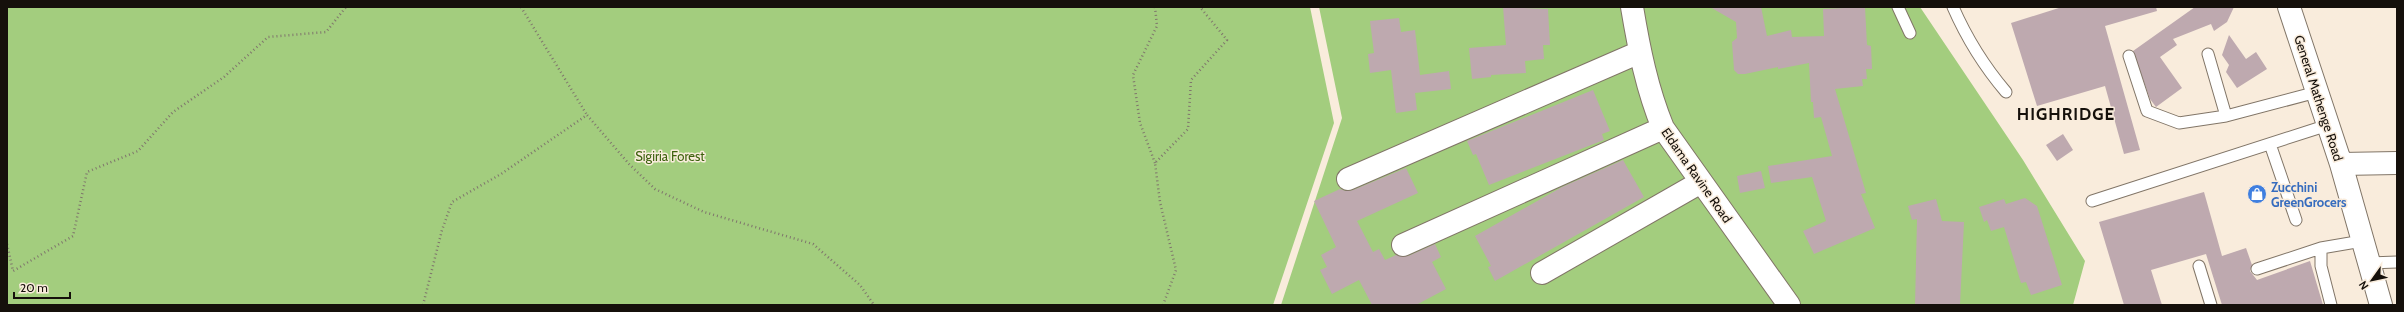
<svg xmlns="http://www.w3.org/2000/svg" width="2404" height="312" font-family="Cabin,sans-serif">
  <rect width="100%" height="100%" fill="#f9ecdc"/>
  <path fill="#a3cd7e" d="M7 7H1310L1334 123 1273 305H7Z
    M1319 7H1920L2023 160 2085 261 2073 305H1281L1342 118Z"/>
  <path fill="#bea9af" d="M1503 7 1548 9 1550 45H1543L1544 59 1525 61 1526 73 1491 75V77L1472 79 1469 48 1506 45Z
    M1710 7H1761L1767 36 1791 30 1792 37 1824 36 1823 9 1865 7 1867 45 1871 46 1872 69H1866L1867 79H1862L1863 86 1835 89 1866 193 1861 194 1875 228 1814 254 1803 231 1826 221 1812 177 1771 183 1768 166 1832 156 1821 117 1814 118 1813 102H1811L1809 63 1778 69V67L1745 74H1738L1734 70 1732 42 1737 38 1736 22Z
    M2062 7H2156L2157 11 2105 26 2140 150 2124 154 2105 86 2037 106 2011 23Z
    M2195 7H2234L2227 22 2214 31 2211 24 2173 39 2177 45 2160 57 2182 88 2156 107 2150 99 2133 51Z
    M1399 18 1401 32 1415 30 1420 75 1449 71 1451 89 1415 93 1417 110 1396 113 1391 70 1370 73 1368 54 1374 53 1370 21Z
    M2229 35 2246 59 2256 52 2267 69 2237 88 2226 72 2229 65 2222 55Z
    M1593 90 1610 131 1602 134 1604 140 1489 185 1476 154 1473 155 1467 141Z
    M2063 134 2073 150 2057 161 2046 145Z
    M1623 160 1644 197 1495 281 1488 267 1491 266 1475 236 1562 187Z
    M1406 168 1418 193 1357 221 1373 252 1379 249 1385 260 1396 255 1408 256 1435 244 1441 257 1432 262 1446 289 1416 305H1372L1359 280 1332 294 1320 270 1327 267 1321 255 1336 247 1314 201 1340 189 1346 191 1353 190Z
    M1761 171 1765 188 1740 193 1737 176Z
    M2204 192 2222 256 2246 248 2252 265 2250 271 2257 280 2310 261 2323 305H2222L2206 254 2151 270 2162 305H2124L2099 222Z
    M2025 198 2037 206 2062 285 2031 295 2026 282 2021 283 2004 227 1991 231 1987 220 1984 222 1979 207 2004 199 2006 204Z
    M1936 199 1942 221 1964 222 1960 305H1915L1917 219 1912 220 1908 206Z"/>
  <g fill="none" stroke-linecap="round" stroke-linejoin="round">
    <g stroke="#817567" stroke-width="13">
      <path id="lane" d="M1898 7 1910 33
        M1953 7C1967 39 1983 65 2006 92
        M2208 54 2226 116
        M2129 56 2147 111 2179 123 2226 116 2317 92
        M2270 144 2296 220
        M2092 201 2328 125
        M2321 248V266L2331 305
        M2369 263 2397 262
        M2199 266 2211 305
        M2257 269 2321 248 2362 241"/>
    </g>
    <g stroke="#817567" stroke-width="24">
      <path id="street" d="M1632 7C1639 49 1647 89 1663 128L1789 305
        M2289 7 2341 164 2381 305
        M2341 164 2397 163
        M1348 179 1640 52
        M1403 245 1663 128
        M1542 273 1701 182"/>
    </g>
    <path stroke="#7f766c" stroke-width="2.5" stroke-dasharray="1 3" stroke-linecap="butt" d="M521 7 587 115
      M1155 7 1157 26 1133 75 1140 123 1155 163
      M7 244 13 271 73 236 87 172 138 151 173 112 224 77 268 37 326 32 346 7
      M423 305 442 230 452 202 501 174 587 115 629 164 655 189 704 212 813 244 860 285 874 305
      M1163 305 1176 270 1160 202 1155 163 1188 129 1191 80 1227 40 1200 7"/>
    <use href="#lane" stroke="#fff" stroke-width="11"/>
    <use href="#street" stroke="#fff" stroke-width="22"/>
  </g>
  <defs>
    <g id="shop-disc" transform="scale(1)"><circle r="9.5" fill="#3f7fe0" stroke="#f9ecdc"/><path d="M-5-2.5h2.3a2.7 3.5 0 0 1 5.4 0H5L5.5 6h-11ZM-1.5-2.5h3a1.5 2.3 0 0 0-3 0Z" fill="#fff"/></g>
  </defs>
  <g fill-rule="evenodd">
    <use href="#shop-disc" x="2257" y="194"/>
  </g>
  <g text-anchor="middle" stroke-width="3" stroke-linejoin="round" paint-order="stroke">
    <g font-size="13" fill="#15100b" stroke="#f9ecdc">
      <text transform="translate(2319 98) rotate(72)" y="5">General Mathenge Road</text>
      <text transform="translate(1697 175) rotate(55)" y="5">Eldama Ravine Road</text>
    </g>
    <g font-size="13" fill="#3d610e" stroke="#f9ecdc">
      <text x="670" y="161">Sigiria Forest</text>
    </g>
    <g font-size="13" font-weight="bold" fill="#366cbe" stroke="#f9ecdc" text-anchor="start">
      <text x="2271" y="192">Zucchini<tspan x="2271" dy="15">GreenGrocers</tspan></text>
    </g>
    <g font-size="17" font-weight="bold" letter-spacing="1" fill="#15100b" stroke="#f9ecdc">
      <text x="2066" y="120">HIGHRIDGE</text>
    </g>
  </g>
  <rect width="2404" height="312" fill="none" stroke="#15100b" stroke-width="16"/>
  <g transform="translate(2372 280) rotate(237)" stroke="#f9ecdc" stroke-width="3" paint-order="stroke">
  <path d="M0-3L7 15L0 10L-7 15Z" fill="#15100b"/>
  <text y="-6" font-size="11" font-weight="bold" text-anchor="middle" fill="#15100b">N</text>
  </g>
  <path d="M14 292v6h56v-6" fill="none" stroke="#15100b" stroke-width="2"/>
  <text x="20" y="292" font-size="12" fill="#15100b" stroke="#f9ecdc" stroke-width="3" paint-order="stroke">20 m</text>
</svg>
